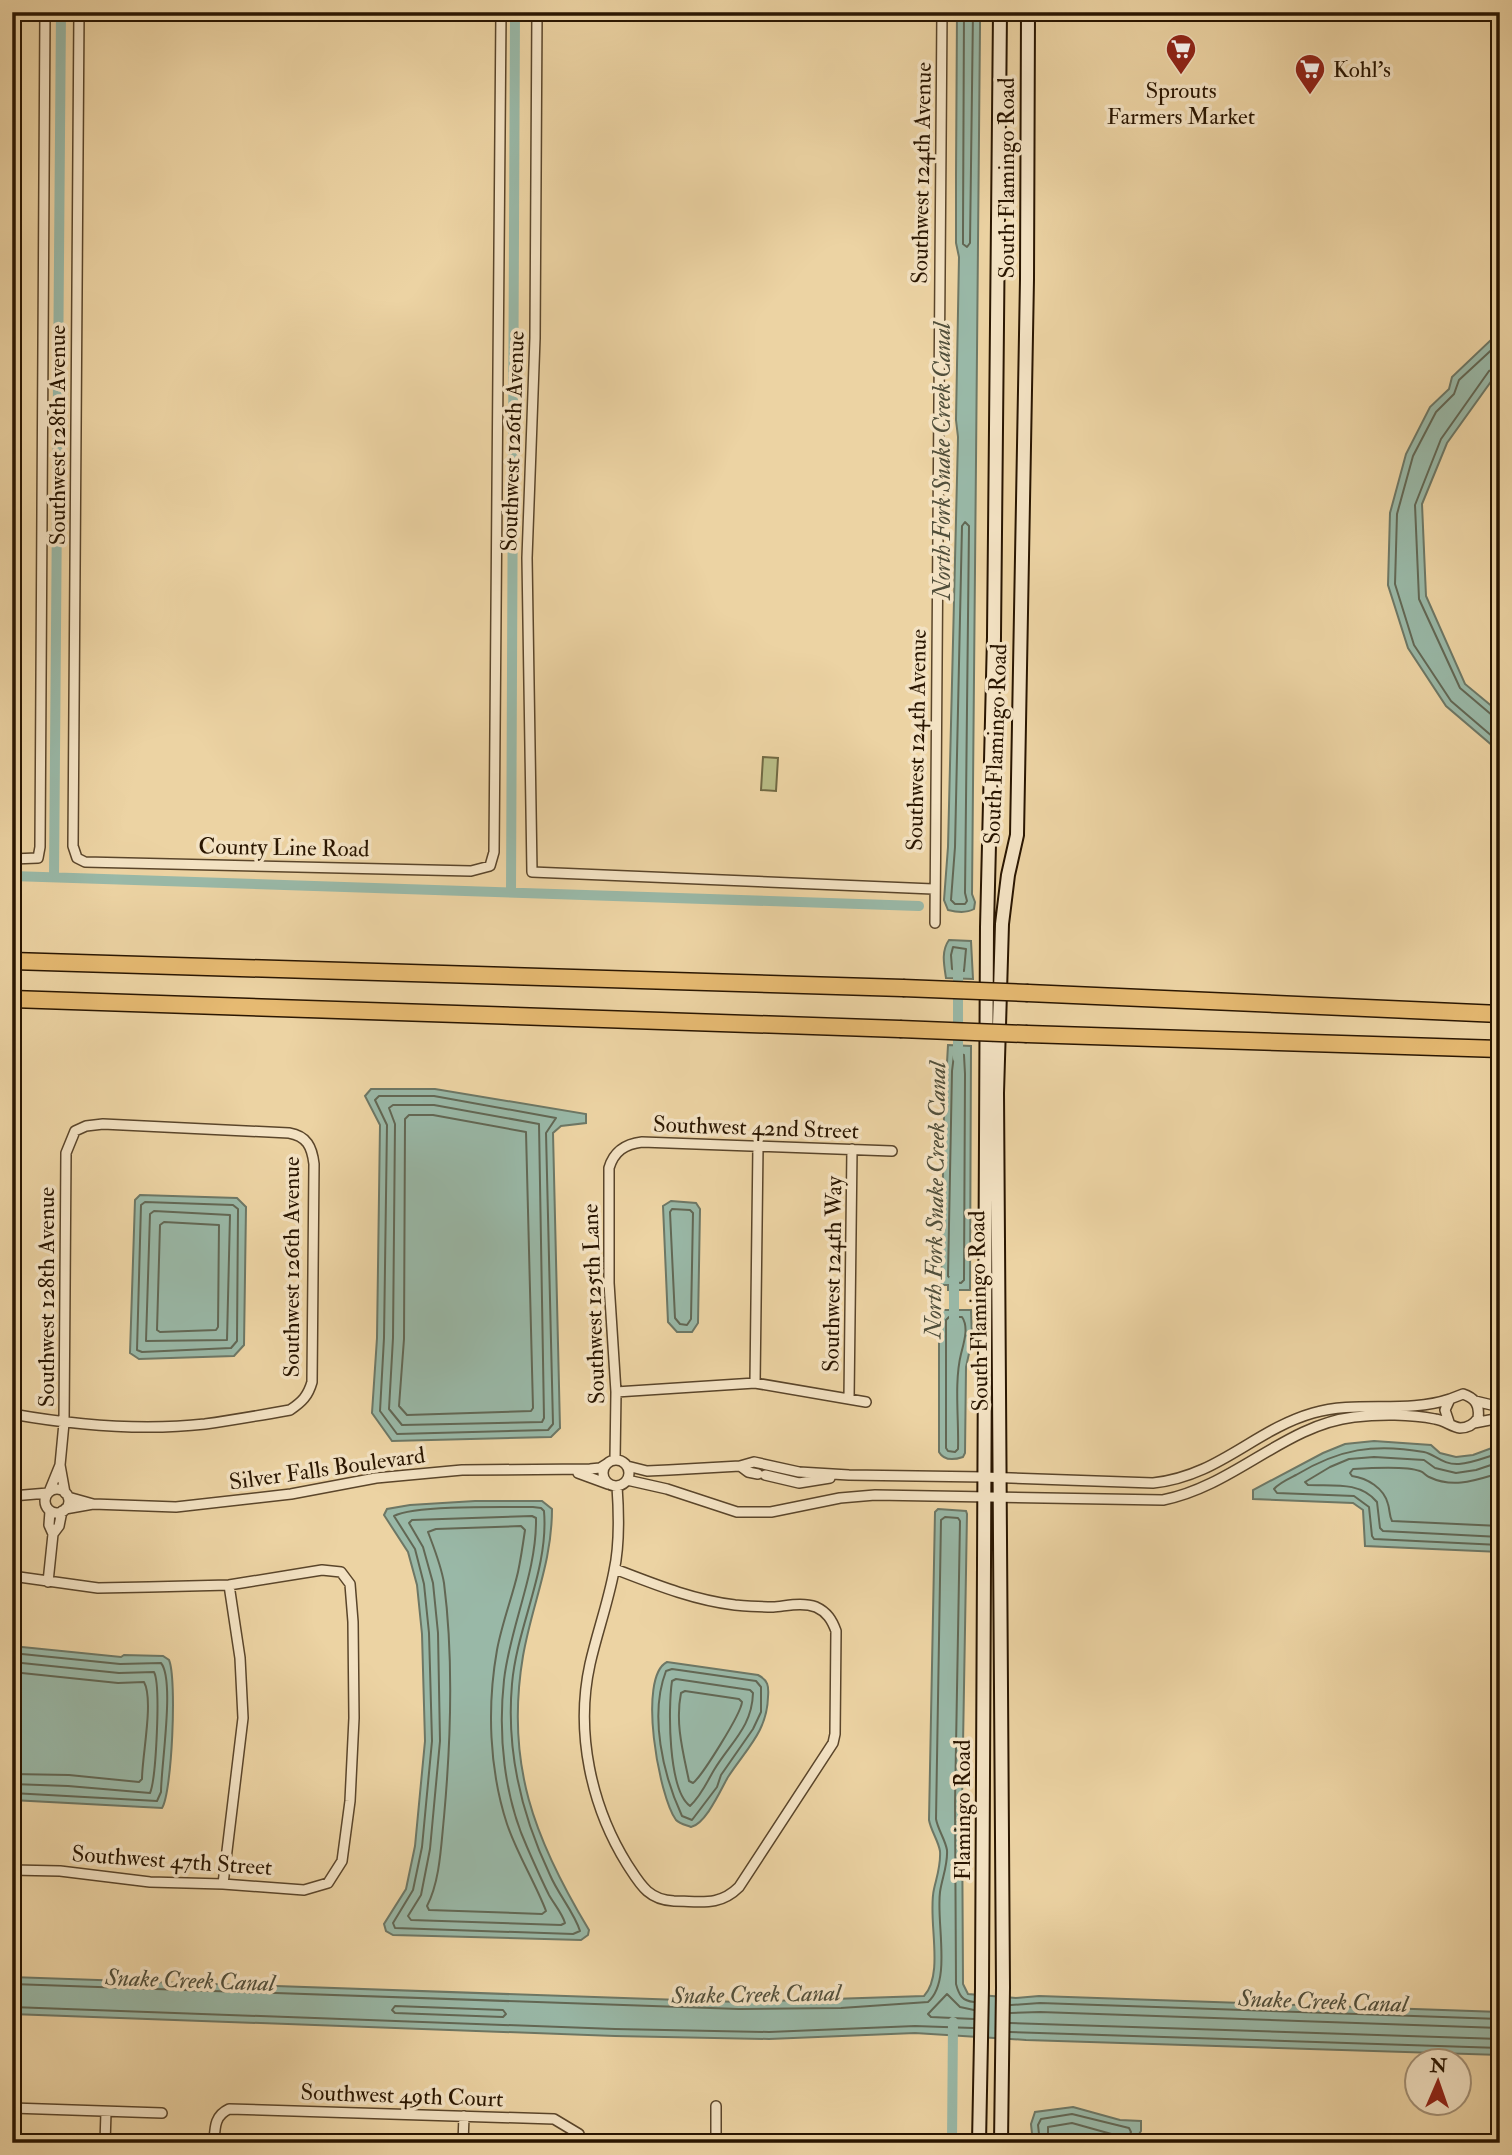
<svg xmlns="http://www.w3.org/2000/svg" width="1512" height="2155" font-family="'IM FELL Double Pica',serif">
  <rect width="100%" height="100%" fill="#ecd3a3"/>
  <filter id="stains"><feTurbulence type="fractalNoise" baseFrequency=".00286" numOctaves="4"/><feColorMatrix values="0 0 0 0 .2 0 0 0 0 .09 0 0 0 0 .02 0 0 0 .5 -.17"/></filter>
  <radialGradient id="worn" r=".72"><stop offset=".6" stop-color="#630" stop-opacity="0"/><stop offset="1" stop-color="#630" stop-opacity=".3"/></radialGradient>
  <path fill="#b8bc85" stroke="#716943" stroke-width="2" d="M763 757 778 758 776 791 761 790Z"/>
  <path fill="#99b8a7" stroke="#6d7765" stroke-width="2" d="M957 12H980V27L972 894 975 902 974 909C967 913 956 912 948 910L944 900 948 847 958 437 956 420 959 257 956 243V175Z
    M1500 334V373L1495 376 1447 443 1422 504 1426 596 1465 684 1500 713V752L1446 706 1408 648 1388 585 1390 513 1406 454 1430 407 1449 389 1452 377 1494 337Z
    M949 940 971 941 973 979 946 978C944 965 941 951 949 940Z
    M948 1045 971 1046 970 1290H948V1285H941L944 1116Z
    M371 1089H435L586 1114V1123L561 1126 553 1133 560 1428 551 1437 392 1441 372 1413 377 1338 380 1125 365 1096Z
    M140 1195 237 1198 246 1207 244 1345 234 1356 139 1359 130 1353 135 1200Z
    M671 1201 696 1203 700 1209 698 1323 692 1332H677L668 1322 663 1206Z
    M939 1310H971L972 1340 966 1367 965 1453 963 1457C954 1460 944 1461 939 1452Z
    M1374 1441 1431 1445 1440 1453 1456 1457 1473 1455 1500 1445V1552L1365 1546 1363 1510 1353 1503 1253 1499V1490L1323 1453 1345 1444Z
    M475 1501H542L552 1509C552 1563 532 1604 523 1656 505 1763 534 1839 589 1930L588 1935 581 1940 393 1935 386 1931 384 1924 406 1889 415 1846 425 1741 422 1634 417 1585 408 1552 384 1515 387 1509 410 1505Z
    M938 1509 966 1511 967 1514 962 1803 963 1984 968 1994 1016 1998 1039 1996 1500 2012V2055L1026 2040 915 2033 769 2039 615 2036 12 2014V1977L739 2002 924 1996C945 1974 927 1918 934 1889 937 1876 941 1865 940 1851 938 1840 931 1831 929 1820L935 1512Z
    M12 1646 121 1657 124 1655 163 1656 169 1660C177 1678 172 1793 162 1808L12 1800Z
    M667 1662 758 1675C768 1680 769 1686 768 1697 767 1732 746 1749 728 1777 721 1789 706 1824 691 1827 686 1825 680 1824 676 1820 659 1797 637 1677 667 1662Z
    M1073 2107 1120 2120 1141 2121V2131L1136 2139 1129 2140V2143H1033L1031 2124 1035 2112Z"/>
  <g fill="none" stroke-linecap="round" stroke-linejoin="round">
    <path stroke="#626754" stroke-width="2" d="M964 12 963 229V244L967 247 970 243 973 12
      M1500 342 1459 380 1454 394 1436 412 1413 456 1397 514 1395 584 1414 645 1451 701 1500 743
      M1500 367 1489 371 1441 439 1415 505 1419 599 1460 688 1493 716 1500 718
      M965 522 969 526 965 893 967 901 965 904H955L951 900 955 847 962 526Z
      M953 947 966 949 964 971 952 969 951 955Z
      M957 1053 964 1055 965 1074 964 1280 961 1283 954 1282 948 1276 952 1071 954 1055Z
      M379 1096H434L556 1118 546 1133 553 1424 548 1430 397 1434 380 1411 384 1338 387 1125 375 1100Z
      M393 1105H434L539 1124 544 1418 542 1422 402 1425 389 1409 393 1338 395 1124 389 1108Z
      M409 1115H433L526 1132 533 1408 531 1411 407 1415 399 1406 404 1339 405 1119Z
      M145 1202 233 1205 238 1209 237 1341 231 1348 142 1352 137 1350 141 1205Z
      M672 1209 690 1210 693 1213 691 1319 687 1325 680 1324 675 1318 670 1212Z
      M154 1211 230 1215 227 1340 146 1341 150 1214Z
      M164 1222 219 1225 218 1327 216 1330 160 1332 157 1330 160 1225Z
      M949 1317H962C969 1327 964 1342 961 1354 954 1382 959 1420 958 1449L955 1452 948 1451 946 1448V1320Z
      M1500 1453C1486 1457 1473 1463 1459 1464 1442 1465 1435 1454 1424 1452 1374 1443 1339 1449 1296 1475 1288 1479 1279 1483 1274 1489L1277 1493 1354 1496 1369 1507 1372 1536 1374 1539 1500 1545
      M1500 1462 1476 1470 1456 1473 1435 1468 1424 1460 1374 1457 1349 1459 1330 1467 1305 1482 1308 1485C1332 1486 1360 1481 1377 1502L1380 1528 1383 1531 1500 1537
      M1500 1473C1476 1480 1454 1489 1429 1477 1426 1476 1424 1472 1420 1471 1407 1466 1368 1468 1353 1469L1350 1473 1352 1476C1367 1478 1384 1488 1388 1504 1390 1510 1389 1515 1392 1521L1500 1526
      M533 1507 541 1508 544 1511C549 1569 517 1626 512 1684 506 1752 521 1814 550 1875 558 1894 574 1912 580 1931L573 1934 395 1928 393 1923 413 1890 422 1847 432 1741 429 1633 424 1584 415 1549 394 1516C414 1505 505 1507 533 1507Z
      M532 1516 536 1518C537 1573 510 1626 504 1680 498 1735 504 1796 527 1847 534 1863 541 1879 549 1895 554 1904 562 1913 565 1923L561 1925 411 1920 408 1916 421 1895 430 1849 440 1741 438 1633 433 1583 423 1547 409 1523 412 1520Z
      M521 1526 525 1530C523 1544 521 1558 518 1572 512 1598 502 1623 497 1650 487 1706 489 1769 507 1824 517 1854 535 1882 546 1911L542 1914 429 1910 427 1906C440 1881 441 1846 444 1817 451 1740 454 1661 444 1583 441 1565 434 1548 428 1532L436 1529Z
      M12 1653 120 1664 161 1663C175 1680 161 1766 161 1792L157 1801 12 1793
      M12 1662 119 1673 154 1672C161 1685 156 1779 150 1793L68 1786 12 1784
      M672 1669 756 1681 761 1687V1712L753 1729 721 1775 717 1787 692 1820 682 1816C663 1775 649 1715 666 1671Z
      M12 1672 118 1683 144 1682C154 1700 142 1756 142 1779L139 1782 69 1775 12 1774
      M676 1679 750 1690 753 1693C752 1727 731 1742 714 1770 707 1782 701 1796 690 1806 668 1790 668 1708 672 1681Z
      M685 1691 739 1699 742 1702C741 1714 702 1776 693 1783L689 1781C683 1752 675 1723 681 1693Z
      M12 1984 739 2009 841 2008 928 2002C952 1981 936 1923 940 1892 942 1878 948 1865 947 1850 945 1839 938 1830 936 1819L941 1520 945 1517 958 1518 960 1521 955 1803 956 1984C959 1995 962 2001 974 2002
      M1011 2005 1040 2003 1500 2019
      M395 2006 503 2010 506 2014 503 2017 395 2013 392 2010Z
      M12 2007 615 2029 769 2032 915 2026 973 2028
      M1011 2013 1040 2012 1500 2028
      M974 2019 931 2017 928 2014 947 1994 960 2007 974 2010
      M1010 2023 1500 2039
      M1010 2032 1500 2048
      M1040 2143 1038 2125 1041 2119 1072 2114 1129 2128 1131 2132 1126 2143
      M1048 2143V2127L1072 2123 1115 2135 1117 2143"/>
    <path stroke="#99b8a7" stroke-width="10" d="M12 876 919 906
      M54 877 61 12
      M511 891 515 12
      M958 1058V968
      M954 1320V1279
      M952 2143 953 2022"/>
    <g stroke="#5a452a" stroke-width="12">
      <path id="street" d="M79 12 73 846 77 858 85 862 471 871 490 866 494 852 501 12
        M537 12 535 338 527 558 532 872 933 889
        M12 859 38 858 40 847 45 12
        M935 923 942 12
        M755 1383 758 1146
        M616 1392 755 1383 866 1402
        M849 1399 852 1149
        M1475 1401 1500 1407
        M12 1414C74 1425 142 1431 205 1424 234 1420 262 1415 290 1410 302 1402 308 1396 312 1382L314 1164C312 1147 307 1136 289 1133L103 1124 86 1126 75 1131 66 1153 64 1423 60 1465 65 1493
        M1474 1423 1500 1418
        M615 1460 616 1392 609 1283V1168C614 1151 625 1144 642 1142L892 1151
        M603 1473a13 13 0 1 1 26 0a13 13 0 1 1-26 0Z
        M627 1466 647 1471 669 1470 740 1466 754 1462 799 1472 849 1475 984 1477 1153 1483C1219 1476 1254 1430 1313 1413 1358 1400 1405 1414 1450 1399
        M740 1466 748 1472 758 1474
        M578 1473 608 1484
        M765 1475 799 1483 830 1478
        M627 1480 667 1489 737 1512H771L840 1498 875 1495 1163 1500C1234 1486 1285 1425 1354 1417 1379 1414 1411 1414 1435 1419 1444 1420 1452 1427 1460 1428 1468 1428 1474 1424 1478 1418 1480 1405 1475 1398 1463 1394L1450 1399 1445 1410 1449 1422
        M45 1501a12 12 0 1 1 24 0a12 12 0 1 1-24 0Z
        M49 1492 60 1465
        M12 1496 48 1493
        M68 1497 93 1504
        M65 1509 93 1504 176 1507 291 1494 376 1478 462 1470 590 1469 600 1468 608 1463
        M50 1511 49 1525 53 1534
        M615 1569C654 1584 693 1600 735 1605 747 1606 760 1607 773 1607 787 1606 802 1602 816 1607 827 1612 832 1620 836 1631L835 1734 833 1743 739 1887C719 1907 700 1901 674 1901 648 1900 640 1884 627 1864 591 1806 575 1732 590 1664 597 1633 608 1603 614 1571 620 1544 619 1514 617 1486
        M12 1576 98 1588 149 1587 229 1585 322 1570 341 1572 350 1584 353 1622 354 1718 350 1801 342 1861 328 1883 304 1890 223 1884 150 1882 60 1871 12 1870
        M48 1582 53 1534 59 1526 62 1511
        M223 1884 243 1718 240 1658 229 1585
        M12 2108 162 2113
        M105 2143 106 2112
        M214 2143C215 2128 214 2116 229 2109L554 2119 579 2134
        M463 2143 464 2116
        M716 2143V2106"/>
    </g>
    <g stroke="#2a1601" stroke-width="16">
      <path id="secondary" d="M979 2143 982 1988 987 927 994 637 1000 12
        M1001 2143 1003 1987 997 1093 1002 924 1008 875 1017 835 1027 279 1028 12"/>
    </g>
    <g stroke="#2a1601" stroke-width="19">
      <path id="highway" d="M12 961 903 988
        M1028 993 1500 1014
        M12 999 900 1029
        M1027 1034 1500 1049"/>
    </g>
    <use href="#street" stroke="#f3e2c3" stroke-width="9"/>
    <use href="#secondary" stroke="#f3e2c3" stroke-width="12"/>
    <use href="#highway" stroke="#e6ba72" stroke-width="16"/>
    <g stroke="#2a1601" stroke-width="19" stroke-linecap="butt">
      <path id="highway-bridge" d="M903 988 1028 993
        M900 1029 1027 1034"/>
    </g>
    <use href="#highway-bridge" stroke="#e6ba72" stroke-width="16"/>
  </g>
  <defs>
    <g id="supermarket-pin" transform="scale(1.575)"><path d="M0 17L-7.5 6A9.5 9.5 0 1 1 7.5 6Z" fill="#8f2418" stroke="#f3e2c3"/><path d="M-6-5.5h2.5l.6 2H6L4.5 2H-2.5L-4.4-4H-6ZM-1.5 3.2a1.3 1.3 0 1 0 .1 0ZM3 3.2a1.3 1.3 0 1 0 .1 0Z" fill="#fff"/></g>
  </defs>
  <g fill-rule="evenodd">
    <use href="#supermarket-pin" x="1181" y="49"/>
    <use href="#supermarket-pin" x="1310" y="69"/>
  </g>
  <g text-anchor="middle" stroke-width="7" stroke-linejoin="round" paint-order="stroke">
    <g font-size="23" fill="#2a1601" stroke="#f3e2c3" text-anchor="start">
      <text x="1333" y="77">Kohl's</text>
      <text x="1181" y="98" text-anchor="middle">Sprouts<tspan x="1181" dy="26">Farmers Market</tspan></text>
    </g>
    <g font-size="23" fill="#2a1601" stroke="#f3e2c3">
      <text transform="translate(921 173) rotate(-89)" y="8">Southwest 124th Avenue</text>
      <text transform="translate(1006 178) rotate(-90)" y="8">South Flamingo Road</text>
      <text transform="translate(57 435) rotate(-90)" y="8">Southwest 128th Avenue</text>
      <text transform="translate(512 441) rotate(-88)" y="8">Southwest 126th Avenue</text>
      <text transform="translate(916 740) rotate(-89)" y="8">Southwest 124th Avenue</text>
      <text transform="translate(995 744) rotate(-88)" y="8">South Flamingo Road</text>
      <text transform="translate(284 847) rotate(1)" y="8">County Line Road</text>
      <text transform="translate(756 1127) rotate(2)" y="8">Southwest 42nd Street</text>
      <text transform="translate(291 1267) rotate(-90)" y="8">Southwest 126th Avenue</text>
      <text transform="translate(832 1274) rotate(-89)" y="8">Southwest 124th Way</text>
      <text transform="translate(46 1297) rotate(-90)" y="8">Southwest 128th Avenue</text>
      <text transform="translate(593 1304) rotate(-92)" y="8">Southwest 125th Lane</text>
      <text transform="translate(978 1311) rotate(-91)" y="8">South Flamingo Road</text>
      <text transform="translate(327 1468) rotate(-8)" y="8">Silver Falls Boulevard</text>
      <text transform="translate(962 1810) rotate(-90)" y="8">Flamingo Road</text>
      <text transform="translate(172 1860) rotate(4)" y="8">Southwest 47th Street</text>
      <text transform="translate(402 2095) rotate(2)" y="8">Southwest 49th Court</text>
    </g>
    <g font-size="24" font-style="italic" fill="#514f3b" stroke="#f3e2c3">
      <text transform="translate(942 461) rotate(-90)" y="8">North Fork Snake Creek Canal</text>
      <text transform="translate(935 1200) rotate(-89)" y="8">North Fork Snake Creek Canal</text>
      <text transform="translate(190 1980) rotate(2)" y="8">Snake Creek Canal</text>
      <text transform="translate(756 1994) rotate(-1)" y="8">Snake Creek Canal</text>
      <text transform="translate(1323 2001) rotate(2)" y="8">Snake Creek Canal</text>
    </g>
  </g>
  <rect width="1512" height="2155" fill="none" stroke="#ecd3a3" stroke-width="42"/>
  <rect x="14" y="14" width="1484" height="2127" fill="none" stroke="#2a1601" stroke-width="3.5"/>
  <rect x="21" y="21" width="1470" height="2113" fill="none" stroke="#2a1601" stroke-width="2"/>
  <g transform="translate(1438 2082) rotate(2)"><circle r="33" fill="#f3e2c3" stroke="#a39075" stroke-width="2"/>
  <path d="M0-5L12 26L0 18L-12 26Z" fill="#8f2418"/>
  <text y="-10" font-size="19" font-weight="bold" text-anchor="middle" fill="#2a1601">N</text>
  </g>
  <rect width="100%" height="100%" filter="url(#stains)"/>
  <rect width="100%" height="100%" fill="url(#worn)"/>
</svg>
